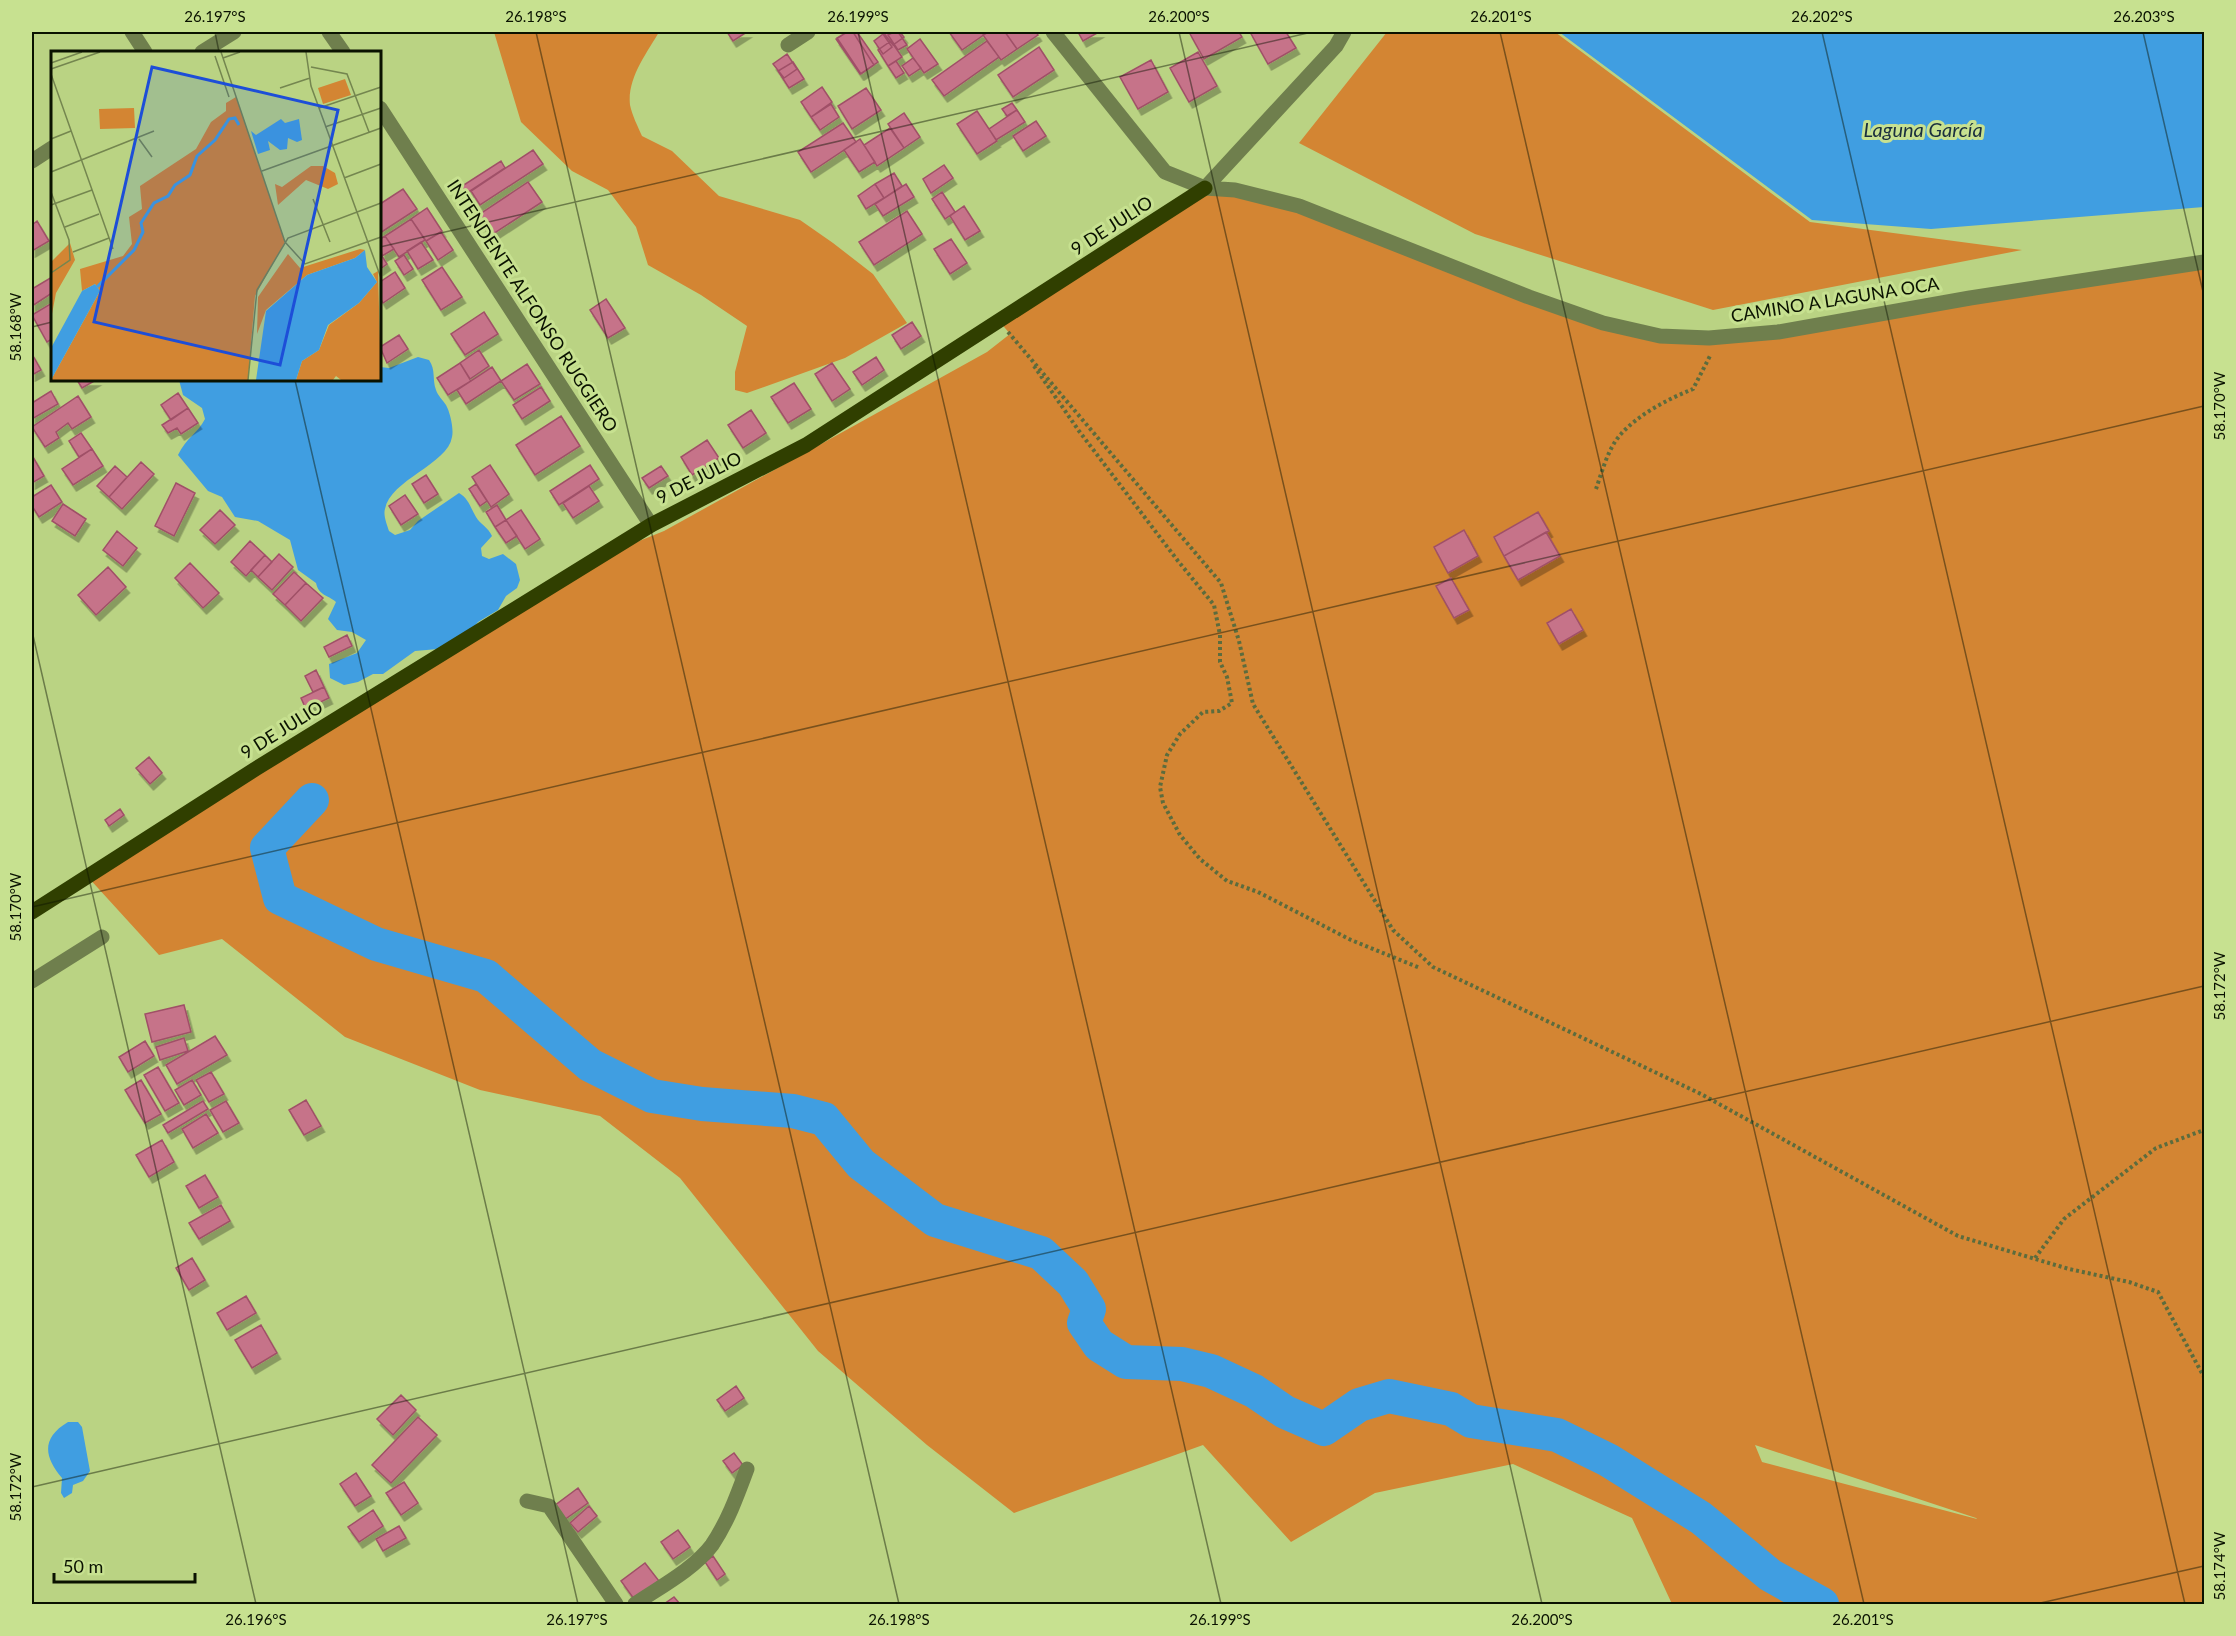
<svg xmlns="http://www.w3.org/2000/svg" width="2236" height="1636" font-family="Lato,sans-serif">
  <defs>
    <filter id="shadow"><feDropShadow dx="3.5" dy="6" stdDeviation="0" flood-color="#0004"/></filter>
  </defs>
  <rect width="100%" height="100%" fill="#bad383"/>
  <path fill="#d38533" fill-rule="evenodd" d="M494 32H659C647 53 627 78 630 105 632 115 638 127 642 136L672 151 719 196 800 220 833 243 873 274 907 323 845 358 747 393 735 390V372L747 326 701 295 648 265 636 227 608 190 572 171 521 122Z
    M1387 32H1555L1810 222 2022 250 1713 310 1475 234 1299 143Z
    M1205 188 1235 190 1603 323 1709 338 2204 262V1604H1672L1632 1518 1513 1464 1375 1493 1291 1542 1203 1445 1014 1513 927 1445 818 1351 680 1178 600 1116 480 1090 345 1037 222 939 159 955 87 876 597 558 664 531 987 352 1010 334 1000 322ZM1755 1445 1976 1518 1977 1519 1762 1462Z"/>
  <path fill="#409ee1" d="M1559 32H2204V207L1931 229 1812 220Z
    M418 357 429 360C436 370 432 379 436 390 438 396 443 400 446 405 450 412 454 429 452 437 448 464 390 480 385 509 383 515 387 525 389 531L395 535 410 530 418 521 459 493C469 499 470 507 476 517 480 524 488 527 492 536L481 548 482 556 489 559 503 554 516 564 520 580 517 588 506 596 498 610 478 622 473 628 438 649 415 651 383 674H373L358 682 344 685 330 678 329 664 357 653 366 640 352 632 337 630 328 619 336 602C327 594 319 596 316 583L298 570 290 540 258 521 235 517 222 497 208 491 178 455C186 438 198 433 205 419L202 408 183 395 179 380H380V367L389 368Z
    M68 1422H78L82 1427 90 1471 83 1481 73 1485 72 1493 64 1498 61 1493 62 1478C44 1457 41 1438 68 1422Z"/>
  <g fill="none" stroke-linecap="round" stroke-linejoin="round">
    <path stroke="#409ee1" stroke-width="34" d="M312 800 267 848 280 898 376 944 486 976 590 1065 652 1096 702 1104 793 1111 824 1119 861 1164 935 1220 1041 1253 1073 1283 1089 1309 1084 1323 1099 1345 1126 1362 1182 1364 1211 1371 1254 1391 1285 1412 1324 1429 1359 1405 1389 1396 1451 1409 1471 1421 1557 1435 1608 1460 1701 1518 1770 1575 1822 1604"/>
  </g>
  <path fill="#c67389" stroke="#a05067" stroke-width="1.5" filter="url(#shadow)" d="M727 32H747L733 41Z
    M847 32H857L878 62 860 74 836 39Z
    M847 32H853L874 65 861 74 837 38Z
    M883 32H900L904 37 893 45Z
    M894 32H898L907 45 898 50 888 35Z
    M949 32H988L962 50Z
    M988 32H1005L1017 49 1001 60 983 35Z
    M1005 32H1036L1038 35 1017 49Z
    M1078 32H1099L1083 41Z
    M1189 32H1239L1242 37 1204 59Z
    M1250 32H1286L1296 48 1268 64Z
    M883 34 892 47 883 54 874 41Z
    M920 39 938 64 924 73 907 49Z
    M891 41 902 57 888 66 878 50Z
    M987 41 999 57 944 96 932 80Z
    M1039 47 1054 70 1013 97 998 75Z
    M1198 52 1217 86 1189 102 1170 68Z
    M787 54 797 69 784 78 773 64Z
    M913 58 921 68 909 76 902 66Z
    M1151 60 1168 92 1138 109 1120 77Z
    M896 61 904 73 896 78 888 66Z
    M793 62 804 79 789 88 778 71Z
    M822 87 832 102 811 117 801 102Z
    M866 88 881 110 852 129 838 106Z
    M1012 103 1017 110 1007 116 1002 109Z
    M831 104 839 117 820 130 811 117Z
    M1017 110 1025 122 996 140 989 129Z
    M977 111 997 141 977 154 957 124Z
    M904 113 920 137 904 148 888 124Z
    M1036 121 1046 136 1023 151 1013 136Z
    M843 123 856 142 811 172 798 152Z
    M890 128 904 148 877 166 864 145Z
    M860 139 875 162 859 172 844 150Z
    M533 150 543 164 480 205 471 191Z
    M501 161 505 168 461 197 456 190Z
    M944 165 953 178 931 193 923 179Z
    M894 173 902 186 884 198 875 184Z
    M528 182 542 202 490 236 477 216Z
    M875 184 884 198 866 209 858 196Z
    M906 184 914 197 883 216 875 204Z
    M403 189 417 209 380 233V204Z
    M942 192 955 212 945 219 932 199Z
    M964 206 980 231 965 240 950 216Z
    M427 208 442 231 426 241 411 219Z
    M907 211 922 234 874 265 859 242Z
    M411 219 425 240 399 257 385 236Z
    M37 221 49 241 32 251V225Z
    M441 232 453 250 438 260 426 241Z
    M385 236 394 249 382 256 380 239Z
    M951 239 967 263 950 274 934 249Z
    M421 242 433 260 418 269 407 251Z
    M380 253 387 264 380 269Z
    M404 255 413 269 404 275 395 261Z
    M442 267 462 297 441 310 422 280Z
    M395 272 405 288 383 303 380 298V282Z
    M52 277V293L32 306V289Z
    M606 299 625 328 608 338 590 310Z
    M52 303V339L47 342 32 315Z
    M484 312 498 334 465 355 451 334Z
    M912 322 921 336 901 349 892 335Z
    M399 335 408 349 387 363 380 347Z
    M479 350 489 366 470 379 460 363Z
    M32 354 41 370 32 375Z
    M876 357 884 370 862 385 853 372Z
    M460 363 471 381 448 395 437 378Z
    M832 363 850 389 832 401 815 374Z
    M527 364 540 384 514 400 501 381Z
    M492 367 501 381 466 404 457 390Z
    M77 380H96L82 388Z
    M794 383 811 409 788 423 771 397Z
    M541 387 550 401 522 419 513 405Z
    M51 391 58 404 32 419V403Z
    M178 393 188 408 171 420 161 405Z
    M78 396 91 417 72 429 68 423 56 432 59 438 45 447 32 427Z
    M188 408 198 423 181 434 177 428 168 433 162 425Z
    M751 410 766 433 743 448 728 425Z
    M561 416 580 446 535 475 516 445Z
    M81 433 92 449 79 457 69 441Z
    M707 440 719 458 692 475 681 457Z
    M92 449 103 466 73 485 62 469Z
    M33 457 44 476 32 483V458Z
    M141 462 154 474 122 509 109 497Z
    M490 465 509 494 491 507 472 477Z
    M590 465 599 479 559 505 550 491Z
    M115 466 127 477 109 497 97 486Z
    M661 466 668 476 649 488 642 478Z
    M426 475 438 494 424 503 412 484Z
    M176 483 195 493 174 536 155 526Z
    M476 484 487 501 480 506 469 489Z
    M51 485 62 502 39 517 32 506V497Z
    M589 486 599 501 573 518 563 503Z
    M405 495 418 514 401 525 389 506Z
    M63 504 86 519 75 536 52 521Z
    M497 505 506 520 495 527 486 512Z
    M220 510 235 525 215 544 200 530Z
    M521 510 540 539 525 549 506 520Z
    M1538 512 1549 531 1504 556 1494 537Z
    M506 520 517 536 506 543 495 527Z
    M1464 530 1478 556 1448 573 1434 547Z
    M117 531 137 548 123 566 103 550Z
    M1546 532 1560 556 1518 580 1504 556Z
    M250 541 265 555 246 576 231 562Z
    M279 554 293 567 272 590 258 577Z
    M265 555 272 562 258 577 251 570Z
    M190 563 219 593 203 608 175 578Z
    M108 567 126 587 96 615 78 595Z
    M294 572 306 583 285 605 273 594Z
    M1451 578 1469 610 1454 618 1436 586Z
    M306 583 323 598 301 621 285 605Z
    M1571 609 1583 630 1559 644 1547 623Z
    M347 635 352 646 329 657 324 647Z
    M316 670 324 687 313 692 305 676Z
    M324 687 329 698 306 709 301 698Z
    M149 757 162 773 150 784 136 768Z
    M120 809 124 815 109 826 105 820Z
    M184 1005 191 1032 152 1042 145 1014Z
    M215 1036 227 1055 177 1084 166 1065Z
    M184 1038 188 1051 160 1060 156 1047Z
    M145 1041 154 1056 128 1072 119 1057Z
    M158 1067 179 1103 165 1111 144 1075Z
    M211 1072 224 1094 209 1102 196 1080Z
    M141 1080 161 1114 145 1123 125 1090Z
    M192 1080 201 1095 184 1105 175 1090Z
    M306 1100 321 1126 304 1135 289 1110Z
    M203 1101 208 1109 168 1133 163 1125Z
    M226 1101 239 1123 223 1132 210 1110Z
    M206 1114 218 1133 193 1148 182 1129Z
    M162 1140 174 1162 149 1177 136 1155Z
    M205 1175 218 1197 199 1208 186 1186Z
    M221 1205 230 1221 199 1239 189 1223Z
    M192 1258 205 1280 189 1290 176 1268Z
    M246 1296 256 1313 227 1330 217 1313Z
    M261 1325 277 1353 252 1368 235 1340Z
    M736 1386 744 1398 725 1411 717 1400Z
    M401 1395 416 1410 393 1435 377 1419Z
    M418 1417 437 1435 391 1483 372 1465Z
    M734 1453 743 1465 732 1473 723 1461Z
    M356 1473 371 1496 355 1506 340 1484Z
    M404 1482 418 1503 401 1515 386 1493Z
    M578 1488 588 1503 564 1520 554 1506Z
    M589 1506 597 1516 578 1532 570 1523Z
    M373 1510 383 1526 359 1542 348 1527Z
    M399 1526 406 1538 383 1551 376 1539Z
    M678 1530 690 1547 673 1559 661 1542Z
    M713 1556 725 1574 717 1580 705 1562Z
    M645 1563 659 1581 634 1599 621 1581Z
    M674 1597 680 1604H664Z"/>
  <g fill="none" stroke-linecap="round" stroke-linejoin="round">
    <path stroke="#5c6c3d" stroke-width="4" stroke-dasharray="3 3" stroke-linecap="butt" d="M1008 332 1221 583 1239 641 1253 704 1393 930 1433 967 1701 1094 1958 1236 2069 1269 2129 1282 2158 1292 2204 1377
      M1034 366 1079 431 1178 561 1214 605 1220 635V662L1227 677 1232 703 1219 711 1203 712 1180 734 1167 755 1160 787 1163 803 1180 835 1200 859 1227 881 1258 892 1351 940 1420 968
      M1596 489C1602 472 1608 448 1621 434 1639 414 1668 399 1693 389L1711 354
      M2035 1258 2064 1219 2156 1148 2204 1130"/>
    <path stroke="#6f7f4d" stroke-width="15" d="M132 32 145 52
      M329 32 343 52
      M1053 32 1165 172 1205 188 1235 190 1299 206 1529 297 1603 323 1660 336 1709 338 1778 332 1970 298 2204 262
      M788 45 808 32
      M202 52 234 32
      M380 108 651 525
      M32 161 52 148
      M1205 188 1336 46 1344 32
      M32 981 102 937
      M527 1501 549 1506 616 1604
      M635 1604C660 1587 694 1569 712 1545 728 1521 737 1496 747 1469"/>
    <path stroke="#303f00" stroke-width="15" d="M32 912 257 768 651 525 806 445 1205 188"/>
  </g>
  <path fill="none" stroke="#0a1200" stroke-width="1.5" stroke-opacity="0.45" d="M215 32 219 52M536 32 899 1604M858 32 1221 1604M1179 32 1542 1604M1500 32 1864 1604M1822 32 2185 1604M2143 32 2204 296M380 247 1312 32M32 327 52 322M295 380 578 1604M32 631 256 1604M32 907 2204 406M32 1487 2204 986M2036 1604 2204 1566"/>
  <g text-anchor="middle" stroke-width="6" stroke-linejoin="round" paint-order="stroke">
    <g font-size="18" fill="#0a1200" stroke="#c7e190">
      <text transform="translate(1112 226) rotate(-33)" y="6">9 DE JULIO</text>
      <text transform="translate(1835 300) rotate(-9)" y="6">CAMINO A LAGUNA OCA</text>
      <text transform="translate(532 306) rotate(57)" y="6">INTENDENTE ALFONSO RUGGIERO</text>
      <text transform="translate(699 478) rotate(-27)" y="6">9 DE JULIO</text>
      <text transform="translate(282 730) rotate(-32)" y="6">9 DE JULIO</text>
    </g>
    <g font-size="20" font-style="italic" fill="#1a2f3e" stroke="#c7e190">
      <text x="1923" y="137">Laguna García</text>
    </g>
  </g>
  <g transform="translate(51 51)">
    <rect width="330" height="330" fill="#bad383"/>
    <path d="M294 28 300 44 272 53 267 37ZM185 46 234 191 204 245 197 329H0L49 240 44 233 31 240 29 218 72 205 81 193 78 166 91 158 89 135 145 98 160 71 175 60V52ZM83 57 84 77 49 78 48 58ZM260 115H272L284 122 287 133 277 138 255 129 227 154 224 133 231 136ZM19 192 24 209 5 242 0 268V211ZM309 198 314 199 304 207 256 224 215 259 206 283 207 246 237 203 249 217ZM327 220 330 329H290L285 325 282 329H245L251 310 268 299 278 274 308 252 326 231 322 223Z" fill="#d38533"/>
    <path d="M230 68 234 72 248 68 251 89 246 91 237 87 236 98 229 99 217 90 219 99 207 103 200 80 205 84ZM314 199 316 216 326 231 308 252 277 274 268 299 251 310 245 329H205L215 260 256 224 304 207ZM44 233 49 240 0 329V297L31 240Z" fill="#409ee1"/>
    <path fill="none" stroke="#409ee1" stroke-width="3" d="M46 236 83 199 92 181 90 172 103 152 117 145 124 134 139 124 146 105 164 89 178 68 184 67 188 74"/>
    <path fill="none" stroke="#74864f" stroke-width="1.5" d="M170 1 234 191M255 1 260 35 330 227M164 5 178 46M172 7 189 1M0 12 31 1M260 16 296 23 318 81M0 18 49 1M0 23 62 198M229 37 259 27M268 57 330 36M274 76 330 57M0 88 20 80M88 88 101 106M211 120 330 77M0 121 103 80M293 127 330 113M0 141 18 189 19 209 0 222M262 148 279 191M0 154 41 139M14 176 48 163M234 191 254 213 330 186M22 201 58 187M197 329 206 239 237 187 330 152"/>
    <path fill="#1d4ed8" fill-opacity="0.15" stroke="#1d4ed8" stroke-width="3" d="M101 16 287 59 229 314 43 271Z"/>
    <rect width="330" height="330" fill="none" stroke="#0a1200" stroke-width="3"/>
  </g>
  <rect width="2236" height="1636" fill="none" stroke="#c7e190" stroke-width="66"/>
  <path d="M54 1573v9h141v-9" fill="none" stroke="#0a1200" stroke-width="3"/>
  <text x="63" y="1573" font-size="18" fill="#0a1200" stroke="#c7e190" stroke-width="4.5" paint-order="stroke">50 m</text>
  <rect x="33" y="33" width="2170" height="1570" fill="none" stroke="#0a1200" stroke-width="2"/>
  <g font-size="15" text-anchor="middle" fill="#0a1200">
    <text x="215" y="22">26.197°S</text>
    <text x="536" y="22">26.198°S</text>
    <text x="858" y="22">26.199°S</text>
    <text x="1179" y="22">26.200°S</text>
    <text x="1501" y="22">26.201°S</text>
    <text x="1822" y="22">26.202°S</text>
    <text x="2144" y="22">26.203°S</text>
    <text transform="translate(16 327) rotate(-90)" y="5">58.168°W</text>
    <text transform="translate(2220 406) rotate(-90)" y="5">58.170°W</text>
    <text transform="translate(16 907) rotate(-90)" y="5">58.170°W</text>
    <text transform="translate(2220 986) rotate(-90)" y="5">58.172°W</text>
    <text transform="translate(16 1487) rotate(-90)" y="5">58.172°W</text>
    <text transform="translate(2220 1566) rotate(-90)" y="5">58.174°W</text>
    <text x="256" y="1625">26.196°S</text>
    <text x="577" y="1625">26.197°S</text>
    <text x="899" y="1625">26.198°S</text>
    <text x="1220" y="1625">26.199°S</text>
    <text x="1542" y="1625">26.200°S</text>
    <text x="1863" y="1625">26.201°S</text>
  </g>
</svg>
